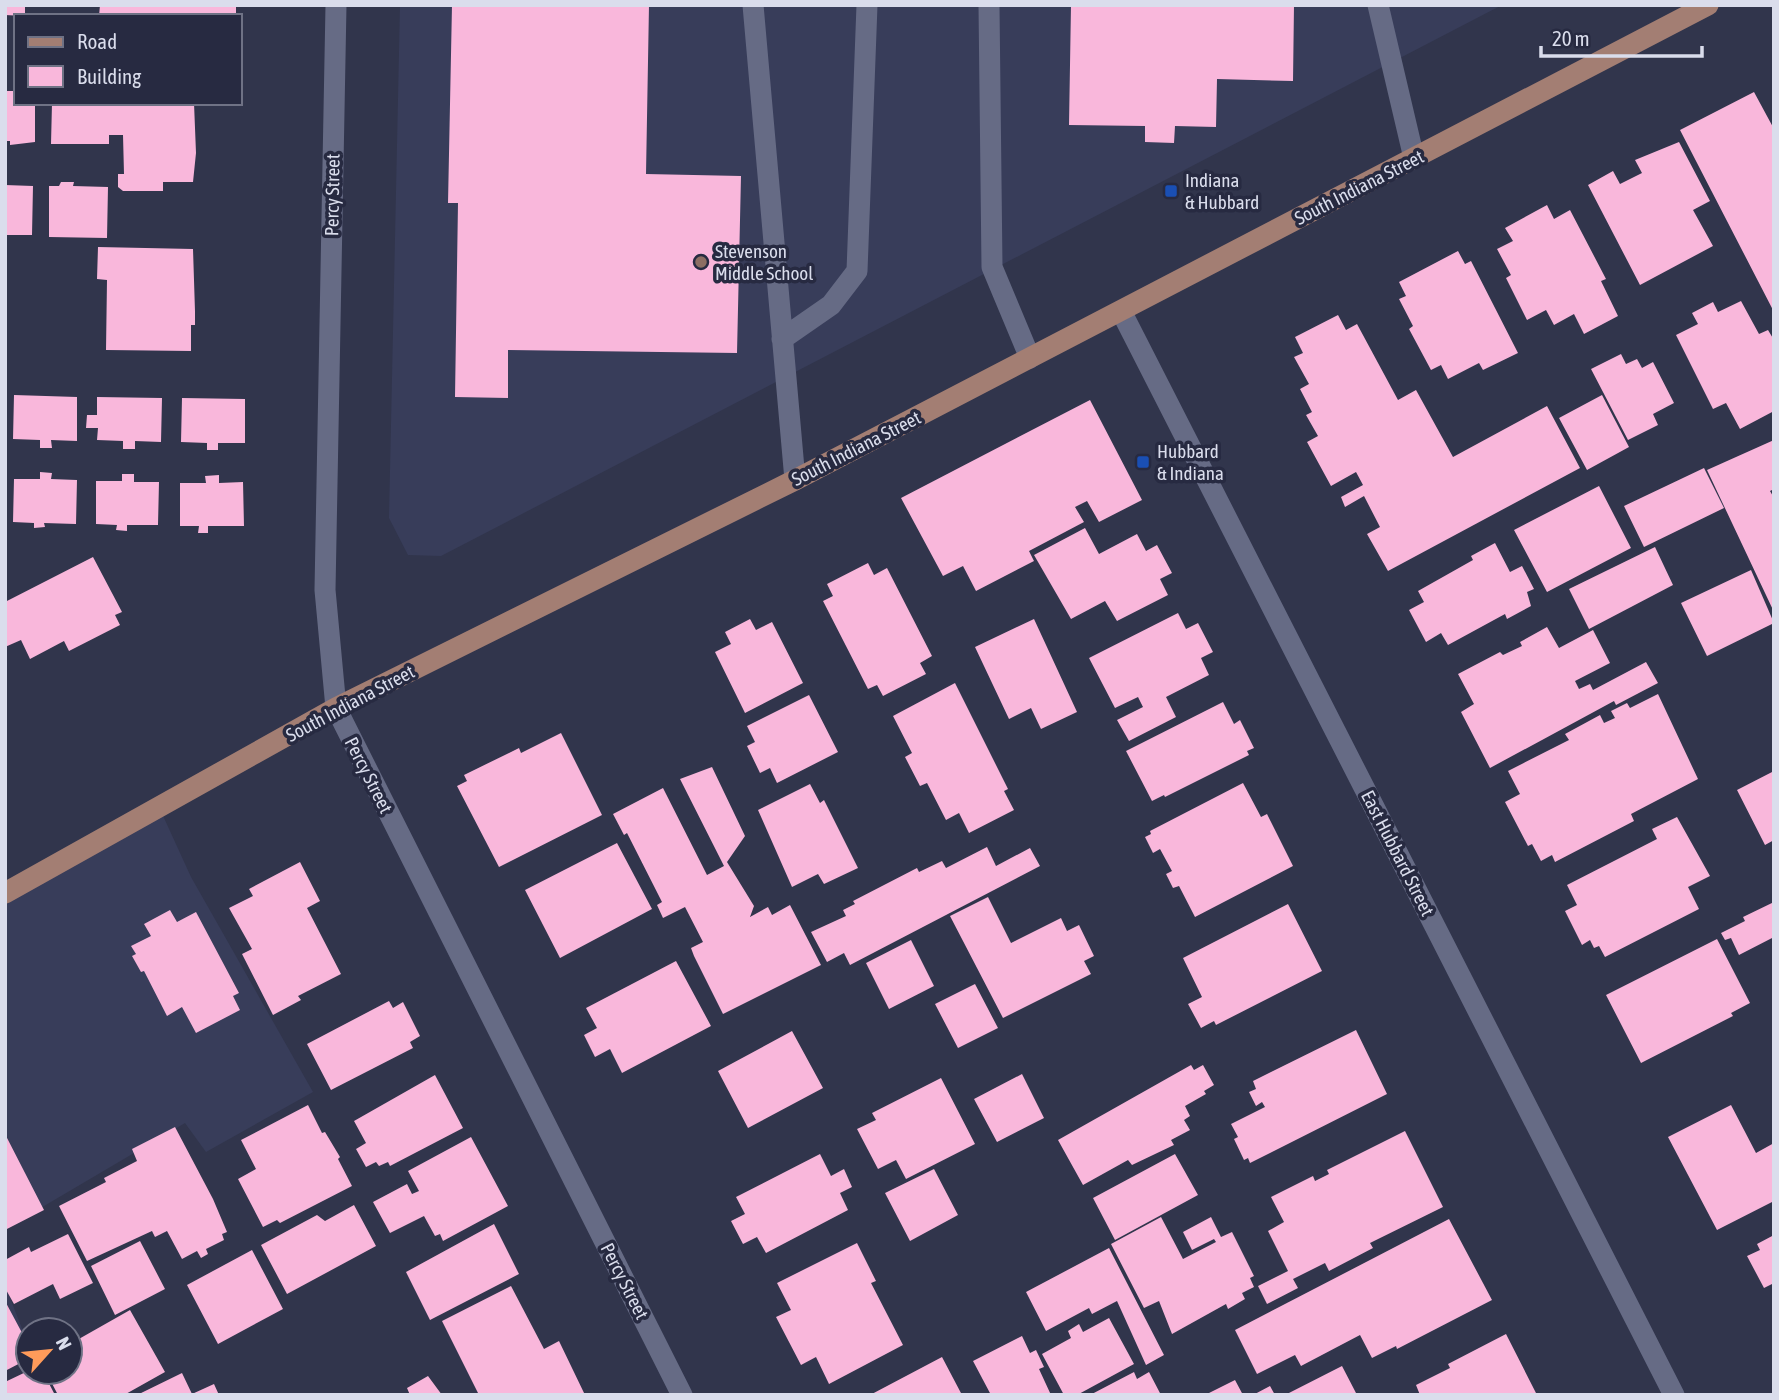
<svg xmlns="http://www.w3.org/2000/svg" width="1779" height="1400" font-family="'Asap Condensed',sans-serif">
  <rect width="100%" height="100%" fill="#31354c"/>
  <path fill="#383d5a" d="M400 5H1502L441 556 408 555 389 518Z
    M159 807 191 877 313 1092 206 1152 185 1123 5 1229V888Z
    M5 1285 28 1344 5 1360Z"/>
  <path fill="#f9b7db" d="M5 5H25V16L5 15Z
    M100 5 236 7V16H99Z
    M452 5H649L646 174 741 176 737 353 508 350V398L455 397 458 203H448Z
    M1071 5H1294L1293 81 1217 79 1216 127 1175 126 1174 143 1145 142V126L1069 125Z
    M5 91H16V103H35V142L10 145V141H5Z
    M1754 92 1774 129V312L1680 130Z
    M52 103H194L196 153 193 182H163V191H123L118 187V174H124L123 135H109V144H51Z
    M1679 142 1710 201 1693 210 1713 246 1640 285 1588 185 1613 171 1620 184 1642 173 1635 160Z
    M61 182H74L73 186 108 187 107 238 49 237V186H59Z
    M5 185 33 186 32 235H5Z
    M1547 205 1554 219 1570 210 1606 279 1601 281 1618 316 1584 334 1574 314 1554 325 1546 310 1527 320 1506 278 1511 275 1497 249 1513 241 1505 228Z
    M98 247 193 249 195 311V325H191V351L106 350 107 280 97 279Z
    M1458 251 1465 264 1471 261 1518 353 1483 370 1479 363 1448 379 1441 365 1431 370 1409 329 1413 326 1399 299 1406 296 1399 282Z
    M1741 301 1759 334 1768 330 1774 340V411L1740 429 1726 403 1713 409 1676 335 1698 324 1692 313 1713 302 1718 312Z
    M1338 315 1346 330 1357 324 1398 400 1416 390 1453 457 1547 406 1580 468 1388 571 1367 534 1380 527 1364 496 1345 507 1341 497 1363 485 1356 472 1331 486 1307 442 1318 436 1306 415 1312 412 1300 389 1309 384 1294 357 1303 353 1295 337Z
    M1621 354 1626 364 1637 359 1642 368 1653 362 1674 403 1653 414 1658 425 1628 440 1591 369Z
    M14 395 77 397V441L51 440 52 448H40V440L13 439Z
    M1602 395 1629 447 1587 470 1559 418Z
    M97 397 162 398 161 442 135 441V449H123V441L97 440 98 428H86L87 415H97Z
    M182 398 245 399V443H218V450H207V443L181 442Z
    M1090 400 1142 500 1099 522 1087 501 1075 507 1084 522 1029 551 1034 561 976 591 963 566 943 576 901 498Z
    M1774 440V489L1770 491 1774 498V612L1707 470Z
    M1704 468 1724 508 1644 547 1624 506Z
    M40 472 52 473 51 479 77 480 76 524 44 523 45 527 34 528V523L13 522 14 479H40Z
    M122 474H134V482H159L158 525H127V531L116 530 117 525 96 524V481H122Z
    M219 475V483L243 482 244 526H208V533H198L199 526H180V483H206L205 476Z
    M1599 486 1631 548 1547 592 1514 530Z
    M1085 528 1099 554 1137 534 1146 551 1157 545 1172 573 1160 579 1168 595 1117 621 1105 601 1071 619 1034 555Z
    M1495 543 1510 572 1522 566 1534 589 1527 592 1531 606 1507 619 1505 614 1448 645 1441 633 1426 642 1409 610 1424 602 1418 591 1473 560 1471 556Z
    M1655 547 1673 585 1589 629 1569 589Z
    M93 557 122 612 115 615 120 625 69 651 64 641 30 659 21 640 5 647V602Z
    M868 563 874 575 887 568 932 656 920 663 926 674 883 696 877 685 868 689 823 601 833 596 827 584Z
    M1751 570 1774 623 1707 656 1681 603Z
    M1178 613 1186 629 1198 623 1213 652 1201 658 1209 675 1166 697 1176 717 1129 741 1117 720 1143 707 1138 697 1115 708 1089 658Z
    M750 619 756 630 772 622 803 683 745 713 715 652 731 644 725 632Z
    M1034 619 1077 712 1041 729 1031 708 1009 719 975 647Z
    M1547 627 1559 648 1593 630 1610 663 1575 681 1579 689 1590 684 1593 690 1646 662 1658 683 1616 705 1614 701 1490 768 1461 712 1474 704 1458 674 1500 652 1503 655 1522 646 1520 642Z
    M955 683 1008 789 1004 791 1014 810 969 833 959 813 946 820 927 783 920 786 905 757 912 753 893 716Z
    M1658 694 1698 779 1631 814 1634 821 1555 862 1552 855 1541 861 1532 844 1528 846 1505 802 1520 794 1508 771 1569 740 1565 734 1600 715 1604 723 1615 718 1611 711 1627 703 1630 708Z
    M809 695 838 752 777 783 770 768 760 773 747 746 755 742 747 726Z
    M1223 702 1234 724 1240 720 1254 748 1247 751 1249 755 1165 797 1164 795 1152 801 1126 751Z
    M561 733 602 815 499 867 457 786 467 781 464 775 519 748 521 753Z
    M712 767 745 836 727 862 754 906 750 917 768 907 772 915 790 905 821 965 723 1014 694 956 691 948 703 942 685 907 663 918 657 905 662 902 627 833 624 835 613 814 663 788 707 875 724 866 680 779Z
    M1774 771V840L1765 845 1737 790Z
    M1243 783 1261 817 1267 814 1293 866 1195 917 1179 886 1173 888 1166 874 1172 871 1160 849 1153 853 1145 837 1151 834 1150 831Z
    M810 784 820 803 824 800 858 868 824 884 818 874 792 887 758 810Z
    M1677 817 1710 876 1688 887 1699 909 1605 957 1599 946 1594 948 1590 940 1582 945 1565 911 1577 905 1567 885 1657 839 1652 829Z
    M617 843 652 909 560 958 525 890Z
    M987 847 996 866 1030 848 1040 866 850 965 844 953 827 962 811 932 846 916 843 910 855 904 853 901 917 868 919 872 942 861 946 868Z
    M300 862 320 901 307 908 341 974 298 996 301 1000 273 1015 242 954 252 949 229 908 253 896 249 889Z
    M988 897 1011 943 1061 918 1067 931 1079 925 1094 956 1084 961 1091 974 1003 1018 950 916Z
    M1774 902V937L1739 955 1731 938 1725 940 1721 933 1745 921 1743 917Z
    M1288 904 1322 971 1216 1025 1214 1021 1201 1028 1188 1004 1202 997 1183 958Z
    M170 910 177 922 196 912 239 993 233 996 240 1010 196 1033 182 1007 167 1016 144 971 141 972 132 956 136 954 131 946 151 936 144 924Z
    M1717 939 1750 1003 1731 1013 1733 1016 1641 1063 1606 995Z
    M911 940 934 986 889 1009 866 963Z
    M676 961 711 1026 622 1073 610 1049 595 1057 584 1035 597 1028 586 1008Z
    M975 984 998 1028 958 1048 935 1004Z
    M389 1001 393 1008 403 1002 420 1036 410 1042 413 1048 331 1090 307 1044Z
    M1356 1030 1387 1094 1250 1163 1248 1158 1244 1160 1234 1139 1238 1137 1231 1124 1265 1107 1262 1102 1256 1106 1249 1092 1256 1089 1253 1081Z
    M792 1031 823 1088 748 1128 718 1071Z
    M1191 1065 1194 1070 1203 1065 1214 1085 1204 1091 1206 1094 1185 1106 1190 1116 1184 1120 1190 1130 1171 1140 1174 1145 1132 1165 1128 1160 1083 1185 1058 1140Z
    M1022 1074 1044 1118 997 1142 974 1099Z
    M435 1075 463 1128 390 1166 388 1162 379 1166 376 1162 366 1167 356 1149 366 1143 354 1121Z
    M941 1078 975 1144 906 1179 896 1160 878 1169 857 1129 876 1120 872 1113Z
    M308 1105 322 1133 325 1132 340 1157 338 1159 352 1186 280 1223 277 1220 263 1227 238 1179 256 1169 241 1140Z
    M1731 1105 1756 1153 1774 1143V1201L1717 1230 1668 1137Z
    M175 1127 213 1199 227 1232 222 1234 224 1240 206 1249 208 1254 201 1258 197 1251 182 1259 167 1231 155 1237 152 1231 87 1261 59 1206 106 1182 104 1178 137 1161 132 1149Z
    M1405 1131 1443 1207 1370 1243 1373 1248 1329 1271 1325 1263 1293 1279 1298 1288 1267 1304 1258 1286 1288 1271 1268 1231 1284 1222 1271 1197 1313 1176 1315 1181 1329 1174 1327 1170Z
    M5 1134 44 1210 5 1230Z
    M471 1137 508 1206 443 1241 440 1234 435 1236 424 1216 390 1233 373 1202 407 1184 412 1194 419 1191 408 1171Z
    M820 1154 831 1176 844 1169 852 1187 840 1193 848 1210 766 1253 757 1237 743 1244 731 1221 745 1214 736 1197Z
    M1175 1154 1198 1195 1115 1240 1093 1198Z
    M934 1169 958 1215 910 1241 885 1193Z
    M354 1205 376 1246 287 1294 261 1245 317 1215 325 1221Z
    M1161 1217 1183 1259 1216 1242 1214 1239 1192 1250 1183 1232 1211 1217 1221 1237 1232 1232 1254 1276 1250 1278 1254 1287 1242 1293 1245 1299 1228 1309 1226 1304 1172 1334 1159 1301 1144 1308 1111 1244Z
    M1449 1219 1492 1300 1397 1349 1396 1346 1372 1358 1360 1335 1301 1366 1295 1355 1257 1374 1235 1330Z
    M494 1224 519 1274 430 1320 406 1272Z
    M68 1234 93 1283 60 1299 53 1284 14 1304 5 1288V1260L29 1247 31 1252Z
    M1774 1235V1283L1764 1288 1747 1256 1760 1250 1757 1244Z
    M140 1241 165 1289 115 1315 91 1266Z
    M857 1243 876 1281 871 1283 903 1345 829 1384 816 1357 801 1365 776 1317 791 1310 777 1283Z
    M1109 1248 1164 1355 1146 1365 1117 1301 1092 1314 1089 1308 1046 1331 1026 1292Z
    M252 1250 283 1309 218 1344 187 1285Z
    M511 1286 544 1349 559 1341 585 1395H479L442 1321Z
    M5 1301 28 1344V1359L5 1371Z
    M130 1310 165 1372 124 1395H58L46 1372H70V1344Z
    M1109 1318 1134 1364 1077 1395H1064L1042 1354 1071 1338 1068 1331 1079 1324 1083 1332Z
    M1506 1334 1537 1395H1420L1416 1385 1450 1368 1448 1364Z
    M1022 1336 1030 1353 1036 1350 1044 1367 1039 1369 1051 1395H991L973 1361Z
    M942 1357 962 1395H870Z
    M1342 1366 1356 1393 1353 1395H1285Z
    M28 1371 43 1372 55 1395H5V1382Z
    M1134 1372 1137 1379 1149 1372 1161 1395H1090Z
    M182 1373 192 1394 214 1384 219 1395H137Z
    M428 1376 442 1395H410L407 1388Z
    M1235 1380 1243 1395H1205Z
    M1270 1386 1275 1395H1253Z"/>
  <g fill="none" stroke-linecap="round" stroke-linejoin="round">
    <path stroke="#666b85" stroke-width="21" d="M336 5 325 590 336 708 682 1395
      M753 5 795 480
      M989 5 992 267 1030 358
      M1378 5 1414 158
      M1121 311 1674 1395
      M782 339 831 305 857 271 867 5"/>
    <path stroke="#a37e73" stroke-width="21" d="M5 893 336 708 795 480 1708 5"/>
  </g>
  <g fill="#1a4fb4" stroke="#272a41" stroke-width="2.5">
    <rect x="1164" y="184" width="14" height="14" rx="3.5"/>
    <rect x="1136" y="455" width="14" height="14" rx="3.5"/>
  </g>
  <circle fill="#8d6e63" stroke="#272a41" stroke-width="2.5" cx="701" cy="262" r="7"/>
  <g text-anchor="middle" stroke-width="7" stroke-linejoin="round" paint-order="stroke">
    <g font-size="19" fill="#daddec" stroke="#272a41" text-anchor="start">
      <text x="1185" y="187">Indiana<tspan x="1185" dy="22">&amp; Hubbard</tspan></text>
      <text x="715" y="258">Stevenson<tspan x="715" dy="22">Middle School</tspan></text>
      <text x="1157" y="458">Hubbard<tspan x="1157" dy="22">&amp; Indiana</tspan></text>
    </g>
    <g font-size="19" fill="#daddec" stroke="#272a41">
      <text transform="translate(1359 187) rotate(-27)" y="7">South Indiana Street</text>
      <text transform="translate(332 195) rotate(-89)" y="7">Percy Street</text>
      <text transform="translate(856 448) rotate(-27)" y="7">South Indiana Street</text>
      <text transform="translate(350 703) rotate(-28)" y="7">South Indiana Street</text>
      <text transform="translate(369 775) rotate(63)" y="7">Percy Street</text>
      <text transform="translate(1398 853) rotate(63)" y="7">East Hubbard Street</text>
      <text transform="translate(625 1281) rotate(63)" y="7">Percy Street</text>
    </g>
  </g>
  <rect width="1779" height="1400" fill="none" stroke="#daddec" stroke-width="14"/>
  <rect x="14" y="14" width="228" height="91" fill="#272a41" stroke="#6f7285" stroke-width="2"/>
  <rect x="28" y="37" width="35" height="10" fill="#a37e73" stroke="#6f7285" stroke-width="2"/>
  <text x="77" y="49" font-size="21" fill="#daddec">Road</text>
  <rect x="28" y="66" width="35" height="21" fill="#f9b7db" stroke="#6f7285" stroke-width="2"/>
  <text x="77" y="84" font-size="21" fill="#daddec">Building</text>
  <g transform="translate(49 1351) rotate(63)"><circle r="33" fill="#272a41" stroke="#6f7285" stroke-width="2"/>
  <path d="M0-5L12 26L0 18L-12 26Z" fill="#ff9b5a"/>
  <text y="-10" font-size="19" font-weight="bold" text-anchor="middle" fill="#daddec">N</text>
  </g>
  <path d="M1541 46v10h161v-10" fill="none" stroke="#daddec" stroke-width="3.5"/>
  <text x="1552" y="46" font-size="21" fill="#daddec" stroke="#272a41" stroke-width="5" paint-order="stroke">20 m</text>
</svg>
